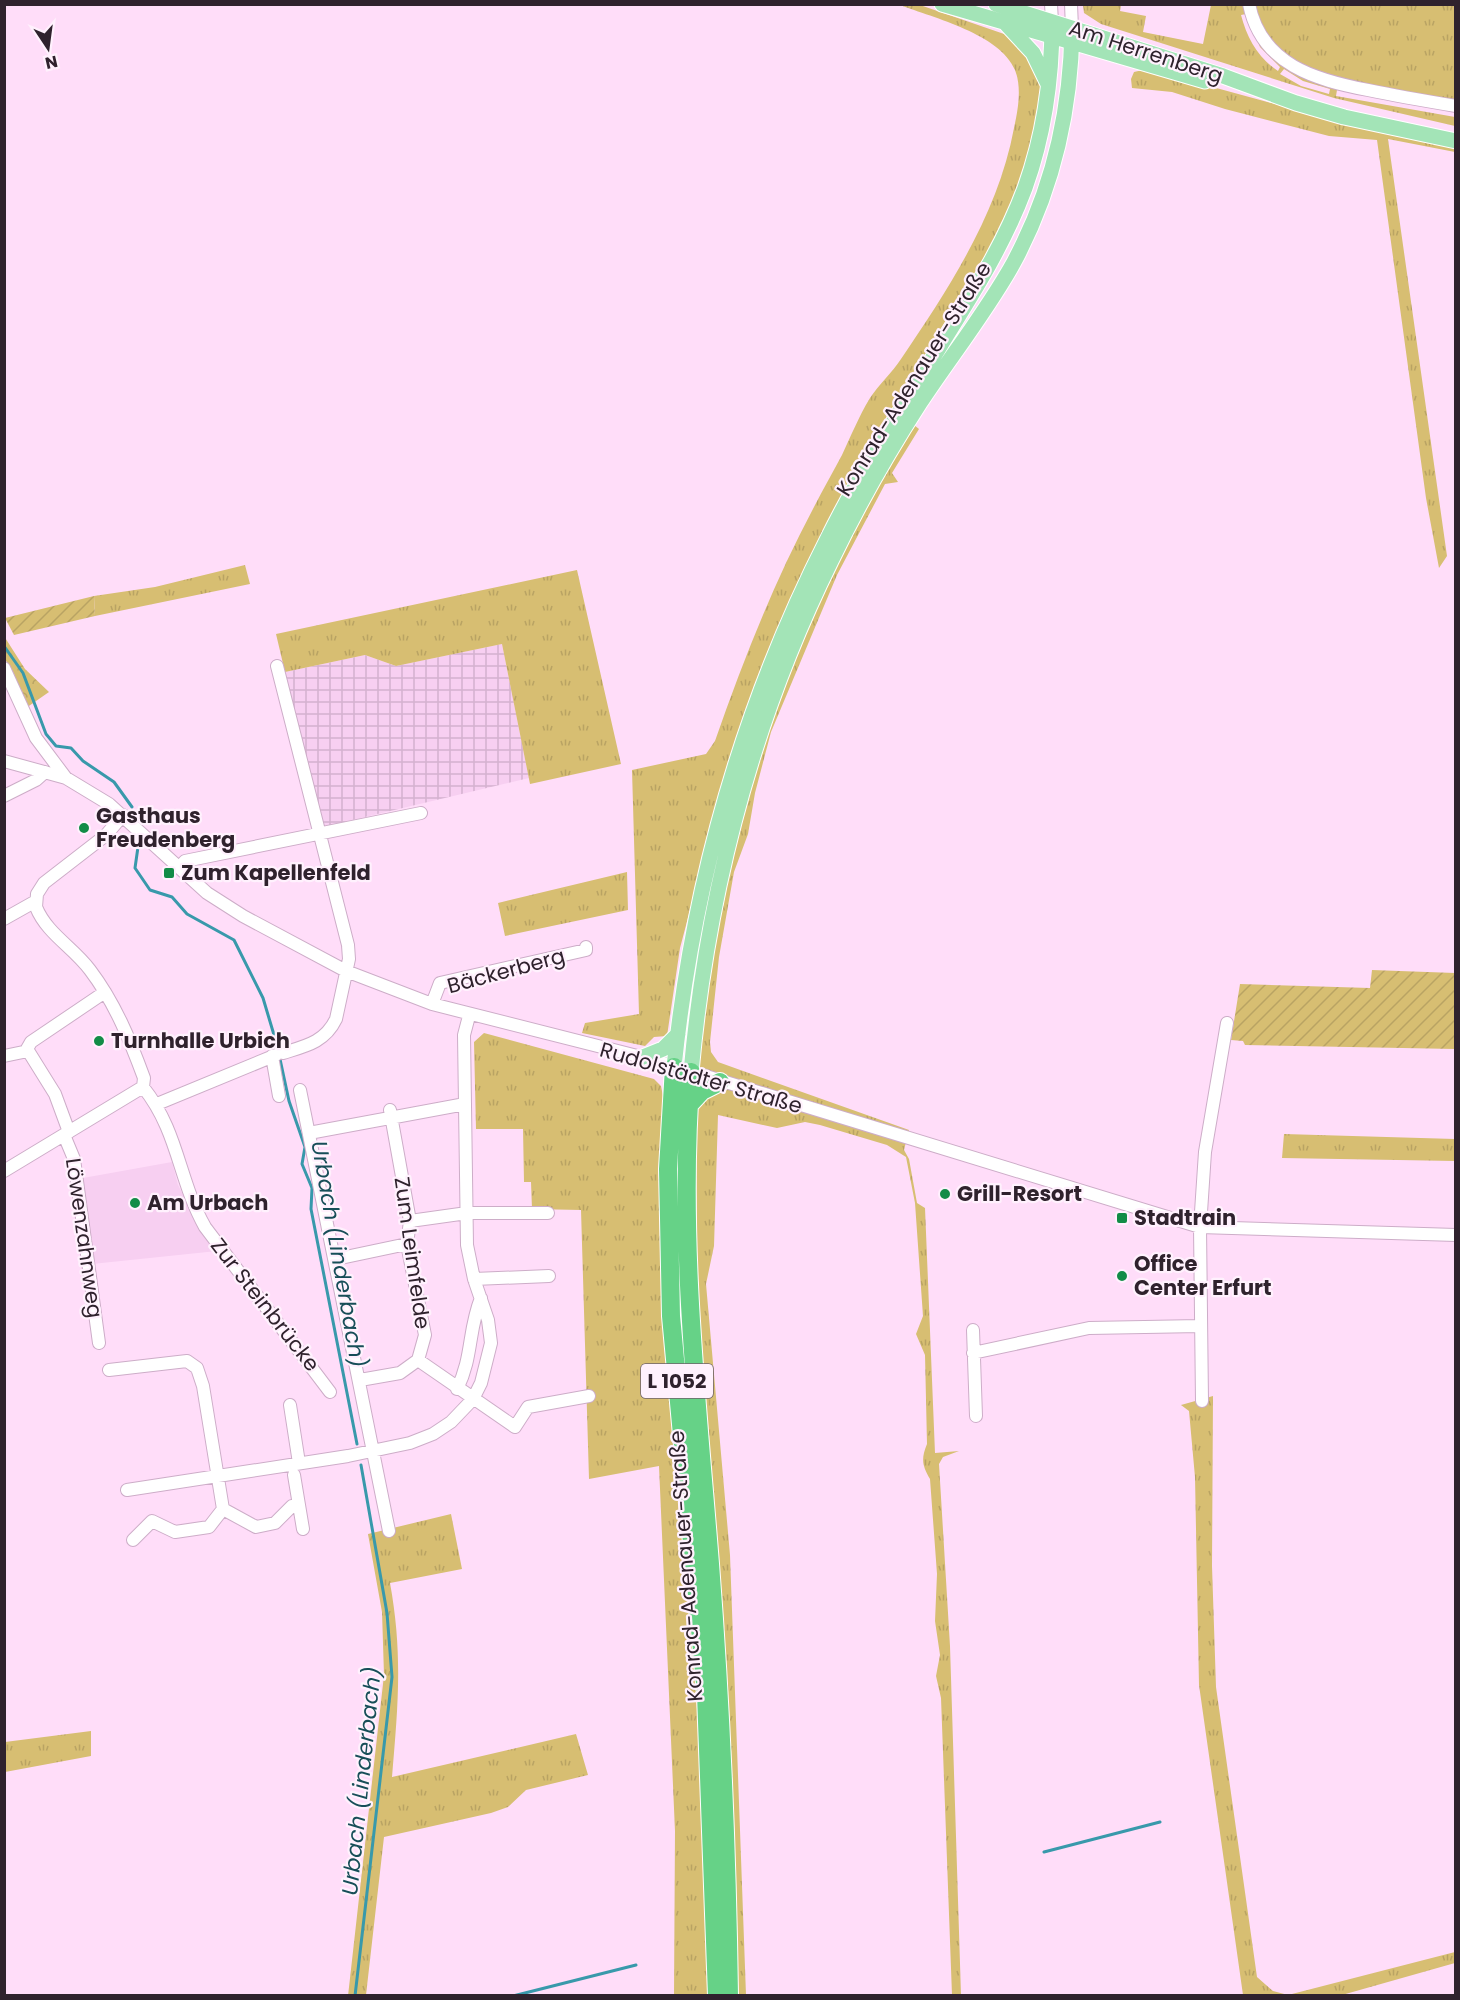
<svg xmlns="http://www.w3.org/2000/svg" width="1460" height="2000" font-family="Poppins,sans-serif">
  <defs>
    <pattern id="industrial-grid" width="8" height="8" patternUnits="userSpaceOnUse" patternTransform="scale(1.5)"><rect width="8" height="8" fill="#f7cff1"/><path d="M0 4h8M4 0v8" fill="none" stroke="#d4b1cf"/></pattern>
    <pattern id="grass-tufts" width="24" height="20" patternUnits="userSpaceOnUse" patternTransform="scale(1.5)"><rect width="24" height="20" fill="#d7be72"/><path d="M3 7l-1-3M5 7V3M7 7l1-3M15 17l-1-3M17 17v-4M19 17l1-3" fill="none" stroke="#b9a363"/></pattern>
    <pattern id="forest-crowns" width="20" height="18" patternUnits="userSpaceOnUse" patternTransform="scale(1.5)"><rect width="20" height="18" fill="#d7be72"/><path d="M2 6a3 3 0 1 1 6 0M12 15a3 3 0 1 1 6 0" fill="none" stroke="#b9a363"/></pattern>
    <pattern id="garden-furrows" width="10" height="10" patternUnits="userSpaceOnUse" patternTransform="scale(1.5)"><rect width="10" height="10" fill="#d7be72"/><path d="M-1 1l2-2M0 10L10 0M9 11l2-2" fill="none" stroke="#b9a363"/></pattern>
  </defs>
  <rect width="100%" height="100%" fill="#ffddf9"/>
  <path fill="#f7cff1" d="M172 1162 178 1185 197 1221 217 1251 92 1264 80 1183 83 1178Z"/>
  <path fill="url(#industrial-grid)" d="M502 644 529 778 323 827 285 672 365 655 396 666Z"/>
  <path fill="url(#grass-tufts)" fill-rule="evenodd" d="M900 5H920L1007 35 1027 55 1040 83V112L1017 192 975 279 893 410 699 876 680 948 667 1036 654 1037 645 1046 582 1033 585 1023 639 1014 632 770 706 754 715 741C743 661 774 582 814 507 823 489 833 472 842 455 851 436 859 416 870 398 879 384 892 373 901 359 949 288 998 214 1014 128 1018 110 1022 88 1015 70 1000 34 934 18 900 5Z
    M1083 5H1121L1120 11 1146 16 1143 32 1203 44 1211 5H1455V111L1337 90 1336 96 1455 117V126L1334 98 1101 24 1084 13ZM1246 14 1260 47 1280 67 1278 71C1258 58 1247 38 1241 15ZM1284 69 1303 81 1330 89 1329 94 1301 86 1280 74Z
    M1147 69 1330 119 1455 147V152L1388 139 1447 556 1439 568 1426 498 1377 140 1329 136 1225 109 1172 92 1132 88 1131 79 1134 72Z
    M914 425 919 429 892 473 898 482 885 484 837 575 771 732 755 793 748 834 734 872 719 957 710 1042 711 1052 718 1062 909 1130 904 1150 909 1159 917 1203 925 1208 935 1453 959 1451 943 1457 939 1464 950 1646 961 1995H952L941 1698 936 1676 940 1655 935 1621 937 1574 930 1479C922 1465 921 1459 927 1444L925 1355 916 1334 923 1316 915 1203 906 1157 887 1145 820 1125 805 1122 777 1128 718 1115 714 1246 706 1284 730 1555 746 1995H735L694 1263 697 1242 696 1153 699 1044 709 971 731 859 766 736 804 634 856 524Z
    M245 565 250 584 95 616 94 596 155 587Z
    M577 570 621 764 530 784 502 644 396 666 365 655 285 672 276 634Z
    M627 872 628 910 505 936 498 903Z
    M484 1033 654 1079 661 1086 663 1096 667 1097 711 1995H674L675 1831 659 1466 589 1479 581 1210 532 1209 531 1182H524L523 1129H476L474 1042Z
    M1284 1134 1455 1139V1161L1282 1158Z
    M1213 1396 1212 1566 1216 1687 1257 1977 1273 1991 1288 1995 1455 1952V1963L1342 1995H1243L1199 1685 1195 1477 1189 1411 1181 1405Z
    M451 1514 462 1569 390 1583C403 1654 398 1706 392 1777L576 1734 588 1775 526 1790 508 1807 491 1813 384 1837 366 1995 348 1996 384 1675 382 1612 368 1534Z
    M91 1731V1756L5 1772V1742Z"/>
  <path fill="url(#forest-crowns)" d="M4 636 25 669 49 692 26 708 14 674 5 659Z"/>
  <path fill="url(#garden-furrows)" d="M94 596 95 616 14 635 5 618Z
    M1372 970 1455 973V1049L1245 1045 1243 1041 1231 1040 1240 984 1370 988Z"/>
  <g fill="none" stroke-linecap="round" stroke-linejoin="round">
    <path stroke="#3899ab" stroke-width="3" d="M4 646 23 673 46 734 56 746 71 748 83 761 114 782 132 807
      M138 847 135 868 150 890 172 897 187 914 234 940 263 998 277 1045 289 1101 305 1147 302 1164 312 1188 311 1209 357 1444
      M1044 1852 1160 1822
      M355 1996 392 1677 387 1613 361 1465
      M513 1996 636 1965"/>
    <g stroke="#cdadc8" stroke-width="14">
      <path id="minor" d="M1051 4 1052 22
        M1071 4 1072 28
        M1249 4C1261 65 1316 80 1368 90 1397 96 1426 101 1456 106
        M277 666 348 945 349 959 336 1019C325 1042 306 1046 283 1053
        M4 668 36 738 66 778
        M4 761 66 778 109 804 207 893 243 916 346 971 432 1004 657 1061 1200 1227 1456 1235
        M4 796 36 780 45 772
        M179 868 185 861 421 813
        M4 919 36 901
        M432 1004 440 983 586 950V947
        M4 1056 28 1051
        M272 1056 279 1096
        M143 1087C179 1132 178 1179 205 1227L330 1392
        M300 1090 389 1531
        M157 1104 276 1055
        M69 1132 55 1094 27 1049 31 1042 105 992
        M309 1133 465 1104
        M64 1135 74 1159 99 1343
        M4 1171 143 1087 144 1078C130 1040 115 1003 90 970 73 947 47 934 36 907L37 894 44 883 106 835 123 815
        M410 1221 467 1213H548
        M336 1259 407 1244
        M474 1279 549 1276
        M973 1330 976 1416
        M973 1353 1089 1328 1200 1326
        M418 1360 515 1427 528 1407 589 1396
        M109 1370 187 1361 197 1368 203 1386 223 1509 209 1527 175 1532 152 1521 133 1540
        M360 1380 400 1373 418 1360 425 1335 407 1244 410 1221 390 1110
        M457 1389C473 1357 468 1330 481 1298
        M1202 1401 1200 1227 1205 1152 1227 1023
        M290 1405 299 1463
        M294 1475 303 1529
        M127 1490 348 1456 410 1443 433 1434 451 1422 473 1399 481 1383 491 1343 488 1320 474 1279 467 1245 464 1035 469 1016
        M223 1509 256 1527 275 1523 292 1506 299 1505"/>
    </g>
    <g stroke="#fff" stroke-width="17">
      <path id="major" d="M942 4 1205 81
        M996 4 1223 76 1296 103 1344 117 1456 141
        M1007 25 1033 53 1048 84
        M643 1057 663 1049 678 1034
        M674 1067C693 882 744 703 828 538 862 469 905 404 945 338 975 290 1005 242 1025 188 1044 135 1052 79 1052 22
        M691 1072C707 896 752 721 831 561 857 507 887 454 920 403 951 356 987 311 1014 262 1053 189 1071 110 1072 28"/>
    </g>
    <g stroke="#fff" stroke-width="20">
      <path id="highway" d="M674 1067 668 1169 671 1316 706 1694 717 1996
        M691 1072C678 1237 697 1400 710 1564 721 1707 727 1851 729 1996
        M689 1105 702 1091 720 1082"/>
    </g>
    <use href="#minor" stroke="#fff" stroke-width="12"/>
    <use href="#major" stroke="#a3e4b7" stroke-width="15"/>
    <use href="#highway" stroke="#66d287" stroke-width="18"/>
  </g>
  <g fill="#128c47" stroke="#fff1fd" stroke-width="2">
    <circle cx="84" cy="828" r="6"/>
    <rect x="163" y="867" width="12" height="12" rx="3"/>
    <circle cx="99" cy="1041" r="6"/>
    <circle cx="945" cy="1194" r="6"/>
    <circle cx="135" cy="1203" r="6"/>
    <rect x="1116" y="1212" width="12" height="12" rx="3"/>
    <circle cx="1122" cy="1276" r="6"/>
  </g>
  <g text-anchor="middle" stroke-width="4.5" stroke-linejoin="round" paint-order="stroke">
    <rect fill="#fff1fd" stroke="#6d606b" stroke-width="1.5" x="641" y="1364" width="72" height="34" rx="4.5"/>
    <g font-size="20" font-weight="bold" fill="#2f222d">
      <text x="677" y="1388">L 1052</text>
    </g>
    <g font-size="21" fill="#2f222d" stroke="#fff1fd">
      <text transform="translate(1146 52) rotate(18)" y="7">Am Herrenberg</text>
      <text transform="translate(914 379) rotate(-58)" y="7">Konrad-Adenauer-Straße</text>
      <text transform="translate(506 971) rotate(-15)" y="7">Bäckerberg</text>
      <text transform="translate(701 1078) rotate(16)" y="7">Rudolstädter Straße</text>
      <text transform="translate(84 1238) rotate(82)" y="7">Löwenzahnweg</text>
      <text transform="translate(412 1253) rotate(82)" y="7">Zum Leimfelde</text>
      <text transform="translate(265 1305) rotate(52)" y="7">Zur Steinbrücke</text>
      <text transform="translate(686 1566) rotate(-94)" y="7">Konrad-Adenauer-Straße</text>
    </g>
    <g font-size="21" font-weight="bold" fill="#2f222d" stroke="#fff1fd" text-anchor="start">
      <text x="96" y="823">Gasthaus<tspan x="96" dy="24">Freudenberg</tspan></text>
      <text x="181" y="880">Zum Kapellenfeld</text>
      <text x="111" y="1048">Turnhalle Urbich</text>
      <text x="957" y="1201">Grill-Resort</text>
      <text x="147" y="1210">Am Urbach</text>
      <text x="1134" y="1225">Stadtrain</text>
      <text x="1134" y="1271">Office<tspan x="1134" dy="24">Center Erfurt</tspan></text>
    </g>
    <g font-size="22" font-style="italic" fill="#174e58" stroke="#fff1fd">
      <text transform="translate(339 1254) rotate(80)" y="8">Urbach (Linderbach)</text>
      <text transform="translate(361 1781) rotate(-84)" y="8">Urbach (Linderbach)</text>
    </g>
  </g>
  <rect width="1460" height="2000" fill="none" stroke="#2f222d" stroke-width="12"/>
  <g transform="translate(48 48) rotate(167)" stroke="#fff1fd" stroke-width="4.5" paint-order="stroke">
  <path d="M0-4.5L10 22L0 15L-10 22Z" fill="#2f222d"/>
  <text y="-9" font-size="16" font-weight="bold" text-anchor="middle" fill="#2f222d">N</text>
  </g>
</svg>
